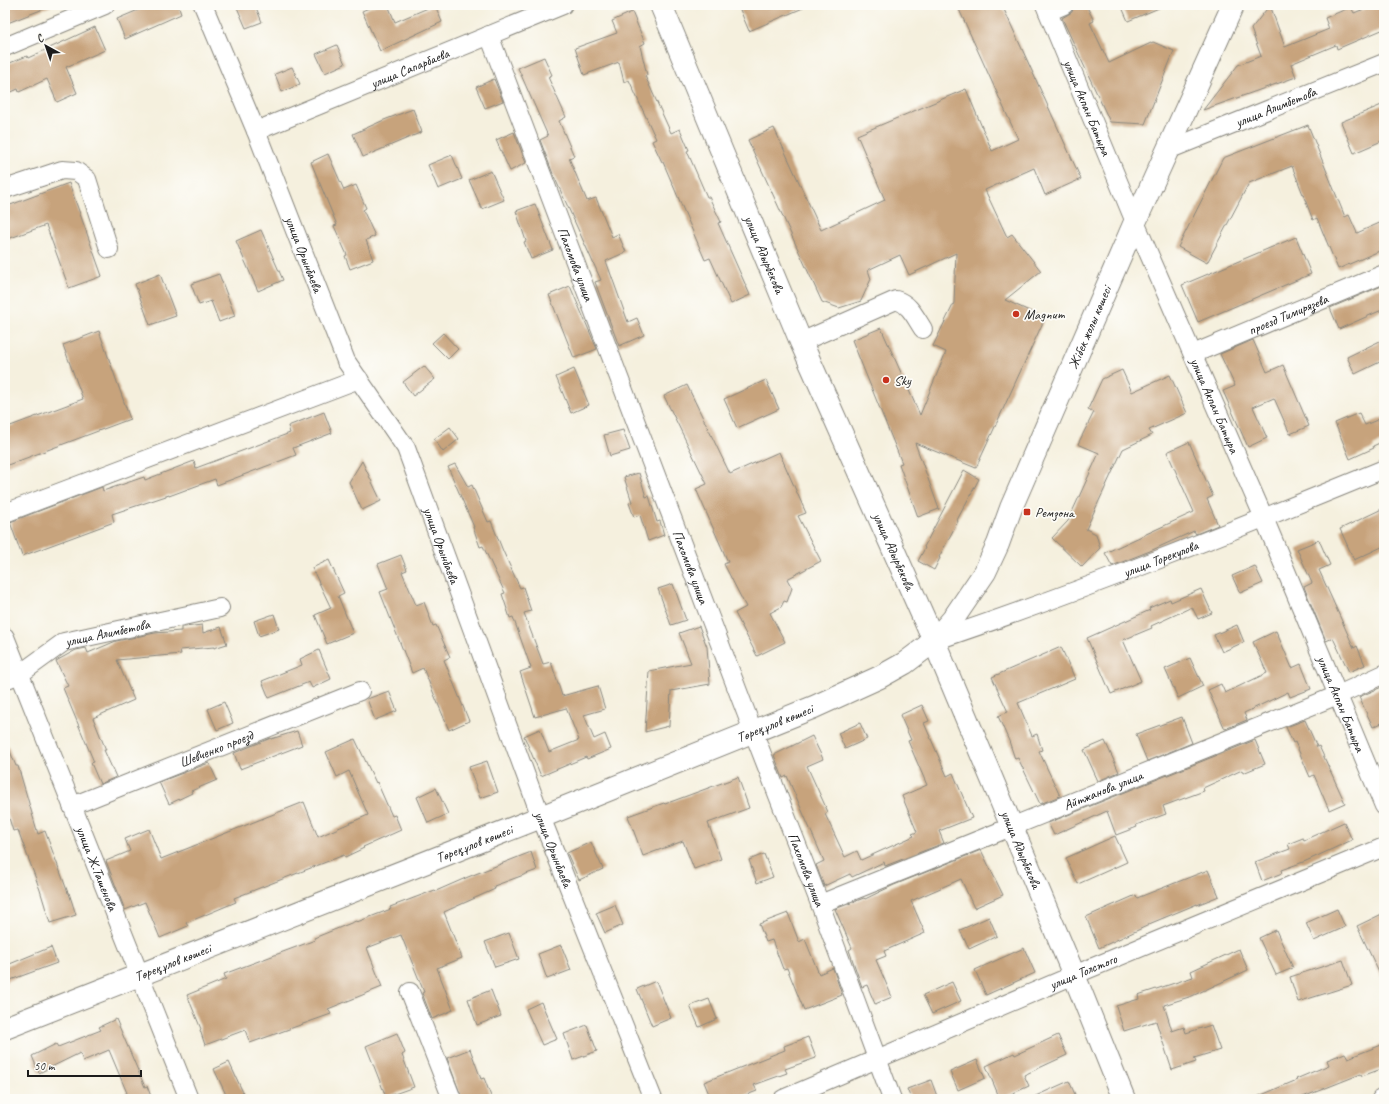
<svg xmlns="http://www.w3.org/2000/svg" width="1389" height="1104" font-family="Caveat,sans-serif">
  <rect width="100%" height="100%" fill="#fdfcf7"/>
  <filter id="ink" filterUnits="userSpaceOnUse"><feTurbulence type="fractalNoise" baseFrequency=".025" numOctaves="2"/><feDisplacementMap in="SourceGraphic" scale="8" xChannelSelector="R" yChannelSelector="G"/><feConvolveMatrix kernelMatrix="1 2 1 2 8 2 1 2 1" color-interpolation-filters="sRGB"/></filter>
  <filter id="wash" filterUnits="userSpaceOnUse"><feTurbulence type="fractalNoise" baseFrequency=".012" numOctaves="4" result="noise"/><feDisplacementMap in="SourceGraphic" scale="16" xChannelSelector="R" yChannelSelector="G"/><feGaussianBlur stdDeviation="0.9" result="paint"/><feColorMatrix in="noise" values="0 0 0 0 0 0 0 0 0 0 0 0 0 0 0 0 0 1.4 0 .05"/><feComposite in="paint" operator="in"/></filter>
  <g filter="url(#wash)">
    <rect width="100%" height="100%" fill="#f5f0de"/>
    <g id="blocks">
      <path fill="#c7a37b" d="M5 5H51V6L5 24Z
        M150 5H178L181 14 125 39 117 19Z
        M236 5H255L262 22 246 28Z
        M376 5H388L395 22 435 5 442 22 380 51 362 11Z
        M738 5H810L749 31Z
        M957 5H1002L1081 179 1045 195 1034 168 985 190 1007 237 1012 234 1041 271 1005 300 1045 318 976 468 915 443 939 509 918 517 899 464 902 463 852 340 881 328 920 415 946 352 933 346 954 303 956 253 909 275 900 255 868 270 871 279 861 301 839 308 822 302 748 140 774 128 821 230 885 200 857 135 966 89 992 151 1018 139Z
        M1074 5H1086L1094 21 1090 23 1109 63 1153 42 1174 51 1145 124 1110 122 1062 18 1072 12Z
        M1121 5H1166L1128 21Z
        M1270 5 1285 47 1329 29 1325 18 1351 7 1354 13 1374 5H1384V29L1337 49 1336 45 1291 64 1296 77 1203 110 1238 65 1261 56 1251 29Z
        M632 12 645 43 640 46 647 75 645 76 671 133 680 129 689 150 687 151 707 197H709L721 222 718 223 750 295 731 304 710 258 705 260 663 162H662L652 141 656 139 629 80 624 82 619 62 584 75 575 48 617 33 612 21Z
        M95 27 105 50 66 67 77 93 57 102 47 79 19 92 18 89 5 95V65L27 56 28 58Z
        M337 45 345 64 325 73 316 54Z
        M544 57 552 75 548 77 566 117 559 121 574 156 569 158 587 201 596 198 612 237 618 234 626 252 606 261 628 322 637 318 644 335 619 346 595 282 601 280 553 174 540 140 548 136 518 68Z
        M292 67 300 84 282 92 275 74Z
        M494 79 503 101 485 108 476 87Z
        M1384 104V140L1354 153 1341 122Z
        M413 109 422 132 363 157 353 134 384 120Z
        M1308 125 1345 217 1349 215 1357 233 1384 221V249L1338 269 1317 218 1313 220 1292 166 1249 183 1207 263 1178 247 1223 158Z
        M514 132 526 163 510 171 496 140Z
        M328 154 344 190 356 185 366 208 363 210 375 236 366 240 373 260 350 269 345 256 347 255 334 226 337 225 311 162Z
        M452 155 462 179 438 189 428 165Z
        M491 171 504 200 482 209 469 180Z
        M69 183 102 276 69 288 46 225 5 240V207Z
        M535 204 553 250 531 259 524 242 526 241 516 211Z
        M261 230 283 280 258 291 236 241Z
        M1296 237 1311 274 1198 322 1182 285Z
        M160 274 176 316 150 325 135 284Z
        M219 274 235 316 219 322 211 301 199 305 191 284Z
        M1384 285V309L1339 329 1330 308Z
        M570 286 597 349 574 358 549 295Z
        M99 331 130 419 5 466V428L83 399 63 345Z
        M443 333 458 349 448 359 432 343Z
        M1384 339V360L1355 374 1347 357Z
        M1253 340 1267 372 1283 365 1309 426 1290 434 1274 398 1253 407 1267 438 1248 447 1223 391 1235 386 1220 354Z
        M424 366 435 379 413 396 403 382Z
        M574 369 589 405 571 413 556 377Z
        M1122 370 1132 392 1170 375 1187 413 1149 430 1152 435 1123 449 1086 529 1096 534 1100 548 1082 567 1052 538 1068 521 1099 453 1078 444 1094 412 1088 409 1102 379Z
        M766 380 779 409 737 428 724 399Z
        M687 385 730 474 779 452 806 513 798 516 821 561 787 579 792 588 787 602 784 601 781 607 770 613 785 642 757 656 735 613 746 607 724 564 728 562 696 489 707 484 664 396Z
        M324 412 332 433 293 448 296 455 217 485 215 479 169 496V495L112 514 114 522 22 556 10 522 102 487 103 491 144 477 145 480 194 461 196 468 290 433 288 426Z
        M1359 413 1365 425 1384 417V441L1373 446 1374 448 1350 459 1335 423Z
        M450 427 459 439 443 452 434 439Z
        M623 430 630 450 610 456 604 435Z
        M1189 442 1213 496 1207 499 1218 525 1196 534 1194 531 1150 551 1112 566 1105 553 1194 512 1167 452Z
        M362 461 381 501 362 510 349 482Z
        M455 464 468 487 472 485 488 522 491 521 503 551 520 588 523 587 531 611 524 613 543 664 551 662 562 696 598 686 605 709 584 715 594 739 605 734 611 749 587 759 586 757 541 776 524 736 540 729 549 752 579 740 566 708 535 717 520 672 531 668 513 617 510 618 502 594 505 593 483 546 480 547 473 527H474L448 467Z
        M964 470 979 479 957 520 958 521 939 557 940 558 934 570 918 561 925 548 924 547Z
        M639 473 646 497 649 496 657 522 660 521 664 535 648 541 640 515 634 517 629 503 632 502 624 477Z
        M1384 508V546L1354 560 1340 529Z
        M1319 540 1330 565 1319 570 1354 648 1357 646 1365 665 1349 672 1333 638 1326 641 1304 587 1312 583 1297 549Z
        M401 555 407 570 402 572 416 605 424 602 433 626 436 625 450 657 444 660 469 721 449 730 423 668 412 673 380 592 388 589 378 564Z
        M329 560 344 593 338 596 353 633 327 644 315 615 331 608 312 568Z
        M1255 566 1263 583 1240 593 1232 576Z
        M673 584 686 620 671 625 658 589Z
        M1201 589 1212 613 1198 619 1192 607 1151 626 1152 628 1123 640 1141 681 1111 694 1087 638 1150 610 1149 608 1170 599 1171 602Z
        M274 614 279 629 259 636 254 621Z
        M202 625 203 633 221 627 227 644 214 648V647L180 650 181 654 117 660 134 700 93 718 106 750H104L116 777 100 784 91 763 94 762 63 688 68 686 56 661 76 650 86 648 88 653 116 641 155 633 181 631V627H184Z
        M1237 625 1244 642 1222 652 1214 635Z
        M699 626 707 647 710 684 671 691 669 726 645 732 649 671 691 663 679 633Z
        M1276 631 1292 668 1301 664 1311 689 1290 697 1288 692 1244 713 1247 720 1225 729 1208 690 1221 684 1225 693 1267 673 1253 642Z
        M1061 647 1075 679 1018 703 1032 736 1037 734 1042 750 1039 751 1060 796 1040 804 1018 758 1015 759 1009 741 998 716 1008 712 992 677Z
        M319 650 331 679 312 688 309 682 269 698 262 681 302 665 300 659Z
        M1190 658 1203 686 1178 698 1165 669Z
        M1384 686V722L1373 727 1359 697Z
        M389 691 397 711 375 720 367 699Z
        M224 702 233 723 217 730 208 709Z
        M922 705 929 721 924 723 947 776 953 773 972 818 939 831 944 843 885 866 884 862 852 877 850 874 824 886 816 865 824 861 787 776 783 778 774 755 812 736 823 759 807 766 828 812 825 814 845 857 857 851 861 860 914 836 912 834 917 832 902 796 927 785 908 741 911 740 900 715Z
        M1182 717 1192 743 1147 761 1136 734Z
        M1305 720 1317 747 1319 746 1345 803 1329 810 1314 775 1310 777 1295 742 1293 743 1286 727Z
        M860 723 867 739 845 749 838 733Z
        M297 731 302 745 240 769 234 753 271 738V739Z
        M5 739 16 766H18L38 834 45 831 68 893H69L76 915 50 923 40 890 18 830 13 831 5 805Z
        M355 739 376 783 377 782 392 816 395 815 401 830 363 847 364 848 345 857 344 855 234 898 236 902 186 923 188 926 160 938 145 902 125 910 106 861 130 851 125 839 149 829 161 859 304 802 318 837 368 815 349 771 337 777 326 752Z
        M1255 740 1265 764 1243 773 1242 770 1203 788 1204 791 1163 806 1166 814 1136 825 1137 827 1116 835 1107 811 1054 835 1048 823Z
        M1105 741 1119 772 1098 781 1084 750Z
        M487 761 498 792 480 798 469 767Z
        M209 763 217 780 191 791 192 793 169 804 159 782Z
        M738 777 749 808 708 823 721 859 694 869 683 841 643 856 628 816 664 803 665 804Z
        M436 788 448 814 428 823 417 797Z
        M1344 822 1352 840 1306 861 1281 870 1282 873 1262 881 1255 862 1290 849 1288 844 1303 838 1304 840Z
        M1115 836 1127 862 1078 884 1066 858Z
        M591 842 603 869 579 880 567 853Z
        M981 850 1003 895 974 908 961 879 911 901 925 933 884 951 886 956 876 960 892 997 875 1004 867 985 862 987 849 950 852 948 835 909 864 898 865 899 894 885Z
        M531 852 537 870 494 886 495 889 444 912 462 958 437 968 453 1010 432 1019 422 993 424 992 401 935 367 948 382 987 328 1009 331 1014 250 1043 245 1030 205 1045 200 1030 201 1029 187 995 226 979 224 974 315 940 314 938 356 921 357 922 391 909 390 907 435 890 436 891 468 877Z
        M764 854 773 877 757 883 749 860Z
        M1208 870 1219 896 1197 905V904L1149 924V925L1099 948 1086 917 1136 895 1137 898Z
        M615 905 623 925 605 933 596 913Z
        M1337 909 1345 927 1314 941 1306 923Z
        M788 913 799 942 805 939 819 974 833 968 842 995 804 1010 787 968 783 969 772 940 766 942 759 924Z
        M1384 913V983L1357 926Z
        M989 917 997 936 969 949 960 930Z
        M1276 930 1293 968 1276 975 1259 938Z
        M509 933 519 959 495 967 485 942Z
        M561 945 571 970 547 979 538 954Z
        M51 947 57 963 5 982V966Z
        M1024 948 1035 973 986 995 975 970Z
        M1239 949 1248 970 1192 996 1164 1005 1172 1031 1184 1027 1186 1033 1211 1025 1220 1050 1194 1058 1196 1062 1172 1070 1156 1021 1124 1031 1116 1006 1139 999 1138 995 1193 977 1191 971Z
        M1343 960 1352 985 1298 1002 1290 977Z
        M656 981 671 1018 652 1026 637 989Z
        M952 982 961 1001 932 1014 923 995Z
        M491 990 501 1016 477 1025 468 999Z
        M709 999 717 1019 699 1027 690 1006Z
        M541 1002 557 1039 542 1045 526 1009Z
        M116 1019 145 1087 147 1086 152 1099H115L127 1093 109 1050 83 1061 80 1053 39 1073 32 1056 56 1044 58 1047 101 1030 99 1027Z
        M587 1025 597 1051 573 1060 564 1034Z
        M397 1033 405 1053 402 1055 414 1087 386 1097 366 1046Z
        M1058 1035 1067 1055 1024 1075 1029 1086 1000 1099 986 1066 1014 1053 1015 1055Z
        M808 1037 816 1058 785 1069 787 1073 754 1085 757 1091 736 1099H711L704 1082 785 1050 784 1046Z
        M1384 1044V1068L1362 1076 1361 1074 1298 1099H1252L1297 1080 1296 1079 1329 1065 1327 1060 1345 1053 1348 1058Z
        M470 1049 481 1079 484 1078 492 1099H462L447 1058Z
        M977 1060 985 1078 958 1090 950 1072Z
        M229 1062 246 1099H228L214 1069Z
        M931 1080 938 1099H911L907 1089Z
        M1069 1081 1077 1099H1029Z"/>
    </g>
  </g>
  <g filter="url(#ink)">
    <use href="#blocks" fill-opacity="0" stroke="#88867d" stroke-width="1"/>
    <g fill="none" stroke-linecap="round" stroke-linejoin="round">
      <g stroke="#88867d" stroke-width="20">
        <g id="minor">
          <path id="s1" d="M203 5 256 131 346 361 406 448 541 817 653 1099"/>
          <path id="s2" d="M1045 5 1135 222 1264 518 1384 806"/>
          <path d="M1048 12 1064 5"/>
          <path id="s3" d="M489 35 753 731 820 904 892 1099"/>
          <path d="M5 47 105 5"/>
          <path id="s4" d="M256 131 563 5"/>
          <path id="s5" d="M1168 150 1384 63"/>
          <path d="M5 189 62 170 76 171 87 179 109 249"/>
          <path d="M801 342 896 300C910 304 915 317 923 329"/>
          <path id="s6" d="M1193 354 1384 274"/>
          <path d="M5 513 359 379"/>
          <path id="s7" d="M5 637 189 1099"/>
          <path id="s8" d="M934 641C1086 590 1235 530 1384 469"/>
          <path id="s9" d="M5 680 20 674 64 642 220 608"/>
          <path id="s10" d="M72 806 360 691"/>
          <path id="s11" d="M820 904 1338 695 1384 674"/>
          <path d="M410 992 452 1099"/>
          <path id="s12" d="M783 1099 1074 975 1384 847"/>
          <path d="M1381 1099 1384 1098"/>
        </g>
      </g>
      <g stroke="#88867d" stroke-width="24">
        <g id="major">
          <path id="s13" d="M661 5 801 342 934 641 1074 975 1124 1099"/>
          <path id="s14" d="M5 1028 541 817 814 707 880 677 905 663 934 641 953 619 985 572 998 544 1011 508 1135 222 1233 5"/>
        </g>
      </g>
      <use href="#minor" stroke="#fff" stroke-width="18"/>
      <use href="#major" stroke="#fff" stroke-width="22"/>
    </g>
  </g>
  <g fill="#c8321e" stroke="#fdfcf7" stroke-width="1.5">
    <circle cx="1016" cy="314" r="4"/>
    <circle cx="886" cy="380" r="4"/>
    <rect x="1023" y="508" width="8" height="8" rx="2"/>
  </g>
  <g text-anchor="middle" stroke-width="3.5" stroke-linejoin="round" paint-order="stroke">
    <g font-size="14" fill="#1c1c1c" stroke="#fdfcf7">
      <text dy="5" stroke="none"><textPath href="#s4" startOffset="166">улица Сапарбаева</textPath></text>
      <text dy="5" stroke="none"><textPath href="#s2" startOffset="111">улица Акпан Батыра</textPath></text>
      <text dy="5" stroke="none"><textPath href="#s5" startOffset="116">улица Алимбетова</textPath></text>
      <text dy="5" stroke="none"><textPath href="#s1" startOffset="269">улица Орынбаева</textPath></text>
      <text dy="5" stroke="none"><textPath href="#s13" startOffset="270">улица Адырбекова</textPath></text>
      <text dy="5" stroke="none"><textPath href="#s3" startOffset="245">Пахомова улица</textPath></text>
      <text dy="5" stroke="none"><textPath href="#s6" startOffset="103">проезд Тимирязева</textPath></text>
      <text dy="5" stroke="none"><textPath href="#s14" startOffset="1360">Жібек жолы көшесі</textPath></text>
      <text dy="5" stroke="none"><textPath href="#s2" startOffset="435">улица Акпан Батыра</textPath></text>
      <text dy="5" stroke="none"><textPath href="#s1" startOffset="593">улица Орынбаева</textPath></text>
      <text dy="5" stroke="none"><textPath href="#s13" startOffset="594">улица Адырбекова</textPath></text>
      <text dy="5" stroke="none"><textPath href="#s8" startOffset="241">улица Торекулова</textPath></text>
      <text dy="5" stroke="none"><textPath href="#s3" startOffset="569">Пахомова улица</textPath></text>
      <text dy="5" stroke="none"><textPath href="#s9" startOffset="115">улица Алимбетова</textPath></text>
      <text dy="5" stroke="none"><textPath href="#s2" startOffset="759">улица Акпан Батыра</textPath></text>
      <text dy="5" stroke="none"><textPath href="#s14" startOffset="828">Төреқұлов көшесі</textPath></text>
      <text dy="5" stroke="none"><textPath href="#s10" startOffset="155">Шевченко проезд</textPath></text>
      <text dy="5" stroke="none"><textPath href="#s11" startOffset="305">Айтжанова улица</textPath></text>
      <text dy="5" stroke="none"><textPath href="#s14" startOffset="504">Төреқұлов көшесі</textPath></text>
      <text dy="5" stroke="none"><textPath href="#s1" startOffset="917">улица Орынбаева</textPath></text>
      <text dy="5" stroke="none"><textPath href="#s13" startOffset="918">улица Адырбекова</textPath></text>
      <text dy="5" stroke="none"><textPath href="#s7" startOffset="249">улица Ж.Ташенова</textPath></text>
      <text dy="5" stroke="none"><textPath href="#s3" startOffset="893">Пахомова улица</textPath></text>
      <text dy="5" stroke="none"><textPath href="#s14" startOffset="180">Төреқұлов көшесі</textPath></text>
      <text dy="5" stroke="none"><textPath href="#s12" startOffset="326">улица Толстого</textPath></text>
    </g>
    <g font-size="14" fill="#1c1c1c" stroke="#fdfcf7" text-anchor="start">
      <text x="1024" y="319">Magnum</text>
      <text x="894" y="385">Sky</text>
      <text x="1035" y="517">Ремзона</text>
    </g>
  </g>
  <rect width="1389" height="1104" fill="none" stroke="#fdfcf7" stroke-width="20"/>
  <g transform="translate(46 46) rotate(320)" stroke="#fdfcf7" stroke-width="3" paint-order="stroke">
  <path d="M0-3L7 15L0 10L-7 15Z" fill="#1c1c1c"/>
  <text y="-6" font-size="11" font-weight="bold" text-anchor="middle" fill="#1c1c1c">С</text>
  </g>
  <path d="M28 1070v6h113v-6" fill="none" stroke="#1c1c1c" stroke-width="2"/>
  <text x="34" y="1070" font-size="12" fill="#1c1c1c" stroke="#fdfcf7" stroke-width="3" paint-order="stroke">50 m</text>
</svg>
